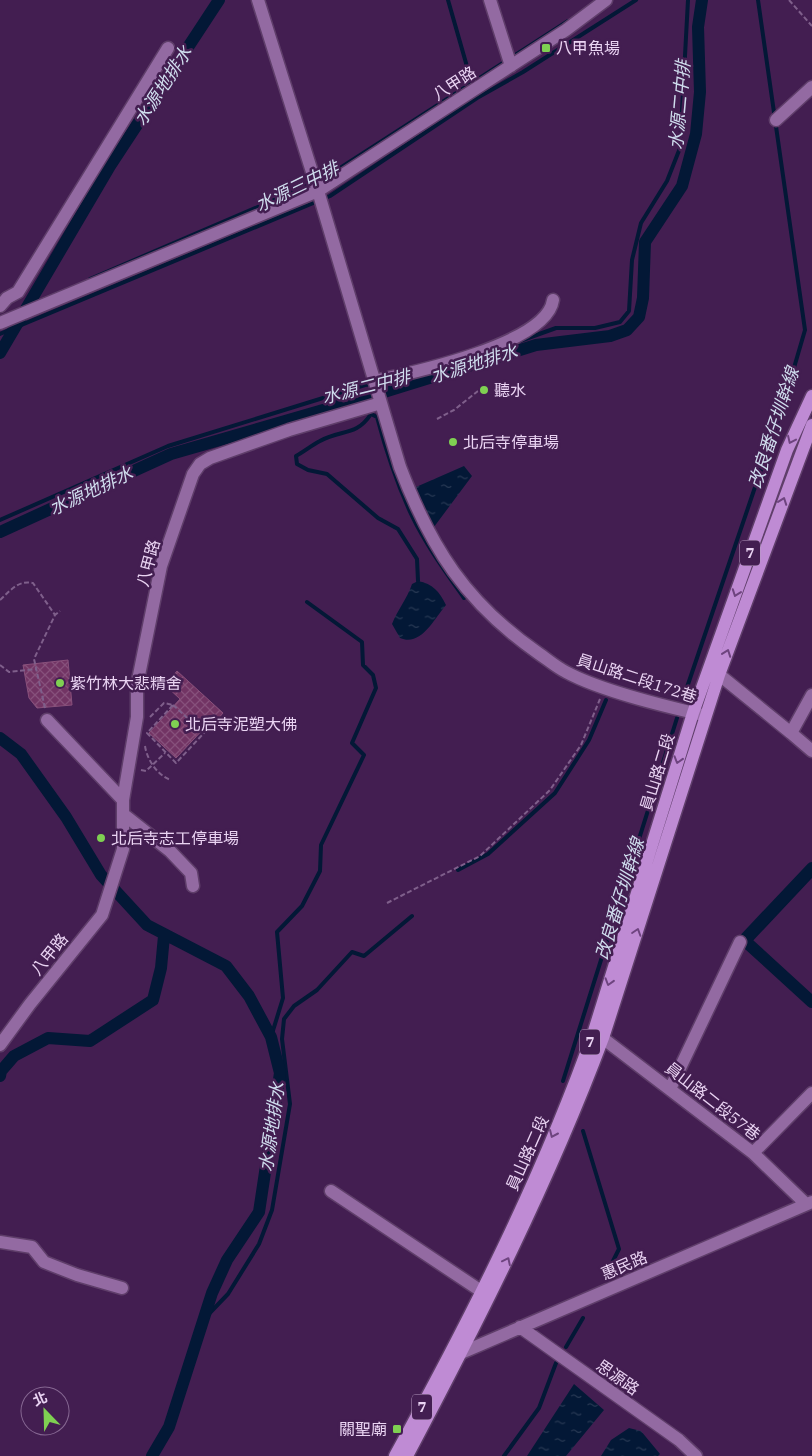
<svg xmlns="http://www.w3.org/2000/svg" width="812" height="1456" font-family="'IBM Plex Serif','Noto Sans TC',serif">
  <defs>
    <pattern id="water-ripples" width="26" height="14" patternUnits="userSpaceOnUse" patternTransform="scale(1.25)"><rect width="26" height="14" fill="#031836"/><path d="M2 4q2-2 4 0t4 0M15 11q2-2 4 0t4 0" fill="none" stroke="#283954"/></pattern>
    <pattern id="building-cross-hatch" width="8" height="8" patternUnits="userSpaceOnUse" patternTransform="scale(1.25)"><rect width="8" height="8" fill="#723464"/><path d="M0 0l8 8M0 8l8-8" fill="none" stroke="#86507b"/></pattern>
  </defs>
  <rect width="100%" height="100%" fill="#431e51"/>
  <path fill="url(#water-ripples)" d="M464 466 472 476 431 531 418 500 416 487Z
    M418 581C433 584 439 591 446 605 434 619 421 647 400 638L392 624C398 609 407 599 412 584Z
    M574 1384 604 1410 566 1456H527Z
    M629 1428 641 1431 660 1454 658 1456H601L611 1440Z"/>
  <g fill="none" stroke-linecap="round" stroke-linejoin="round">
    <path stroke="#031836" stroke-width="4" d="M448 0 472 84
      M90 279 323 179 568 21
      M0 334 330 196 477 98 523 72 636 0
      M520 341 556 328H595L620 322 629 311 632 260 641 223 667 181 680 148 688 0
      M368 397V398
      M0 520 168 446 365 385 373 384
      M418 581 417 559 398 529 378 518 327 474 308 470 297 464 296 456C305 451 312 445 320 441 341 429 356 437 371 414L377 417C386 451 397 484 412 516 426 545 445 571 464 598
      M683 699 784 402 805 330 758 0
      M458 870 488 854 555 793 589 740 606 700
      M751 940 812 875
      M271 1037 283 998 277 932 302 906 320 871 321 845 364 755 352 743 376 688 373 675 363 665 362 642 307 602
      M563 1081 677 718
      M583 1131 619 1249 606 1275
      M203 1320 228 1294 259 1244 272 1210 290 1104 282 1039 284 1019 294 1006 317 990 352 952 364 956 412 916
      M566 1347 583 1318
      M504 1456 539 1408 556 1363"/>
    <path stroke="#031836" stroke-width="12" d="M0 353 110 166 219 0
      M0 532 171 454 368 397 536 345 610 336 627 330 639 317 643 298 645 242 682 186 696 134 700 92 698 27 702 0
      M0 738 21 754 66 817 101 875 147 925 226 966 249 996 271 1037 280 1073 259 1212 227 1260 212 1293 169 1427 152 1456
      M812 868 744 940 812 1002
      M0 1076 1 1071 14 1056 48 1038 90 1041 153 1000 161 968 164 936"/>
  </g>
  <path fill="url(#building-cross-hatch)" stroke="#89507b" d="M68 660 72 705 37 708 29 698 23 665Z
    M177 671 223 713 211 727 208 724 176 758 149 733 180 699 165 685Z"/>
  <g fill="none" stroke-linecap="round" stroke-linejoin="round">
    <g stroke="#5f3e6a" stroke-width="15">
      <path id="minor" d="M258 0 318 191 400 467C431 548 466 603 538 653 547 659 556 667 566 672 601 691 664 706 703 715
        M490 0 511 66
        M776 120 812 87
        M0 306 7 298 18 292 168 48
        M0 323 318 191 566 30 606 0
        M374 381C412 373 547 344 553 300
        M711 668 791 733 812 695
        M47 720 123 800
        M791 733 812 751
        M123 814 170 851 191 873 193 886
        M596 1033 753 1153 806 1204
        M0 1045 30 1004 102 915 123 849V800L137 717V685L161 566 193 474 200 464 210 458 289 430 381 403
        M670 1089 740 942
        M753 1153 812 1093
        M331 1191 481 1291
        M0 1242 32 1247 44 1262 77 1275 122 1288
        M520 1327 679 1440 696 1456
        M454 1356 812 1202"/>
    </g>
    <g stroke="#5f3e6a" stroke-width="15">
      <path id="major" d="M395 1456C470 1320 542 1178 594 1031L693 713 787 450 812 396
        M407 1456C479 1320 549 1182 603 1038L719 675 812 425"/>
    </g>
    <path stroke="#7f5f8b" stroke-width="2" stroke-dasharray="5 2.5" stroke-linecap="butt" d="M789 0 812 26
      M437 419 454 410 478 391
      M0 600C11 590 18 580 33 583L55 615
      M0 665 9 672 37 669
      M173 705 204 733 176 763 147 733Z
      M45 708 34 659 55 615 60 611
      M150 717 164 703 173 705
      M197 726 201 722
      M145 746C147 760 158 776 171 780
      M141 770 146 771 165 753
      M387 903 480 856 550 790 581 745 600 699"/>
    <use href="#minor" stroke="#936aa2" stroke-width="12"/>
    <use href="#major" stroke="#bf8bd4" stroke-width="12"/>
  </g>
  <defs><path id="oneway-chevron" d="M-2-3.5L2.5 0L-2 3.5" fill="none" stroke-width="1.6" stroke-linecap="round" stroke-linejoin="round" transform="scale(1.25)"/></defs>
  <g stroke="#6e447f">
    <use href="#oneway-chevron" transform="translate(791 440) rotate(115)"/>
    <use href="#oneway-chevron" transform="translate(783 501) rotate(-70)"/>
    <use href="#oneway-chevron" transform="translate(736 593) rotate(110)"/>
    <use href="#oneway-chevron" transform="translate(727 653) rotate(-70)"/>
    <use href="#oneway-chevron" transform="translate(678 760) rotate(107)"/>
    <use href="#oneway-chevron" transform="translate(637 932) rotate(-72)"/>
    <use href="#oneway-chevron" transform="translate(609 982) rotate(107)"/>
    <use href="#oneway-chevron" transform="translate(553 1134) rotate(114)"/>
    <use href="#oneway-chevron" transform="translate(507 1261) rotate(-64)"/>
  </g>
  <g fill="#7fd052" stroke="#431e51" stroke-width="2">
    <rect x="541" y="43" width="10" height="10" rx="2.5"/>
    <circle cx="484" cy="390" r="5"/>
    <circle cx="453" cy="442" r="5"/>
    <circle cx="60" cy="683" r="5"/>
    <circle cx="175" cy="724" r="5"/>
    <circle cx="101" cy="838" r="5"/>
    <rect x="392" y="1424" width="10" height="10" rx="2.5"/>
  </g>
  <g text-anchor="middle" stroke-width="5" stroke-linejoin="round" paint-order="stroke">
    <g fill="#431e51" stroke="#b89dc2" stroke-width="1">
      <rect x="740" y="540.5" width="20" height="25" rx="4"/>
      <rect x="580" y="1029.5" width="20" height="25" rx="4"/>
      <rect x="412" y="1394.5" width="20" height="25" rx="4"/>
    </g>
    <g font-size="15" font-weight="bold" fill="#ead4f3">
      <text x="750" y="558">7</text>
      <text x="590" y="1047">7</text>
      <text x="422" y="1412">7</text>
    </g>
    <g font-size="16" fill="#ead4f3" stroke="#431e51" text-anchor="start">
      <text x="556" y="54">八甲魚場</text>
      <text x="494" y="396">聽水</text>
      <text x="463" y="448">北后寺停車場</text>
      <text x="70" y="689">紫竹林大悲精舍</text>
      <text x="185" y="730">北后寺泥塑大佛</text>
      <text x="111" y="844">北后寺志工停車場</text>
      <text x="387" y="1435" text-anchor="end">關聖廟</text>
    </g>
    <g font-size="16" fill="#ead4f3" stroke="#431e51">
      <text transform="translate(454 83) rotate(-33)" y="6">八甲路</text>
      <text transform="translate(148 563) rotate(-75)" y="6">八甲路</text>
      <text transform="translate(637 678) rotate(18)" y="6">員山路二段172巷</text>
      <text transform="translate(657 772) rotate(-73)" y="6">員山路二段</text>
      <text transform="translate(49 954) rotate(-51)" y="6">八甲路</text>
      <text transform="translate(713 1101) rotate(38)" y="6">員山路二段57巷</text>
      <text transform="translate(527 1153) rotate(-66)" y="6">員山路二段</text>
      <text transform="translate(624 1265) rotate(-23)" y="6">惠民路</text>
      <text transform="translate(618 1377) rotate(35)" y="6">思源路</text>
    </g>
    <g font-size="18" font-style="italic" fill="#cfdced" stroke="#431e51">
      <text transform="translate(163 86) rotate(-57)" y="6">水源地排水</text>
      <text transform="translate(680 105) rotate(-85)" y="6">水源二中排</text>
      <text transform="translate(297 187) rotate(-26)" y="6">水源三中排</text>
      <text transform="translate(474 364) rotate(-17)" y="6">水源地排水</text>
      <text transform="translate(366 387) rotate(-14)" y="6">水源二中排</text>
      <text transform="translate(774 428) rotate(-72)" y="6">改良番仔圳幹線</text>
      <text transform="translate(91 491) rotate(-25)" y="6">水源地排水</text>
      <text transform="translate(620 899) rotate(-73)" y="6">改良番仔圳幹線</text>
      <text transform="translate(272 1127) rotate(-82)" y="6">水源地排水</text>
    </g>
  </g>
  <g transform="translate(45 1411) rotate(337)"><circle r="24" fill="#431e51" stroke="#866792"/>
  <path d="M0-4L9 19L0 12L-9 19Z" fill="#7fd052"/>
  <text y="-8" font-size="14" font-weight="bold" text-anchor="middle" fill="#ead4f3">北</text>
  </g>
</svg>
